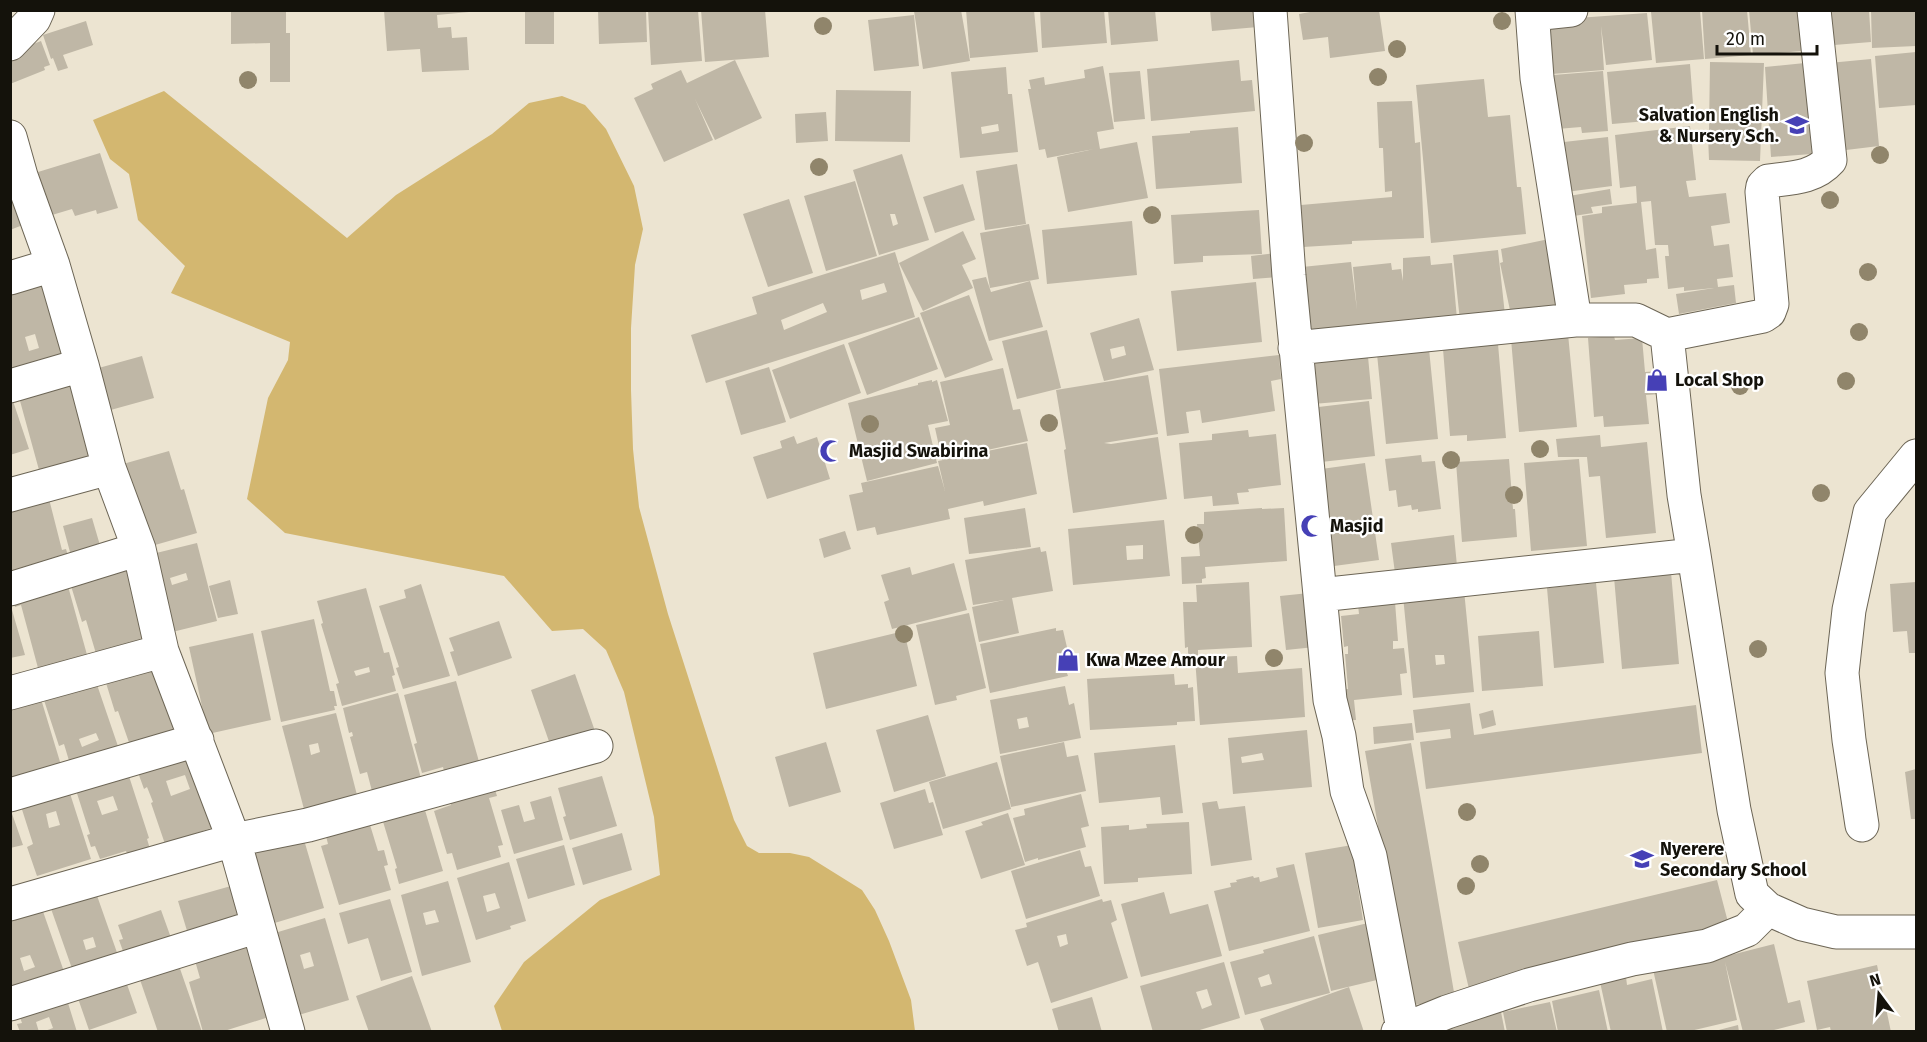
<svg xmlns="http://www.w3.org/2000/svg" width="1927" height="1042" font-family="'Fira Sans',sans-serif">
  <rect width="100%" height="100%" fill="#ece4d1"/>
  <path fill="#d3b770" d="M164 91 347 238 396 195 492 134 529 103 562 96 585 105 606 129 634 186 643 229 635 265 631 328V390L633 449 639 507 668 614 734 820 747 846 759 853H790L809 857 862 890 875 910 889 941 911 1000 915 1031H502L494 1006 524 962 600 900 660 875 654 817 624 692 606 650 583 629 552 631 504 576 285 533 247 499 268 398 288 360 290 342 171 293 185 266 138 220 129 174 110 159 93 120Z"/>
  <path fill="#bfb7a6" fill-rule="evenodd" d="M231 10H286V33H290V82H270V43L231 44Z
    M384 10H469V12L437 15 438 28 451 27 452 38 467 37 469 70 422 72 420 49 387 51Z
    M525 10H554V44H525Z
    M598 10H646L647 42 599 44Z
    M648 10H698L702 61 651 65Z
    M701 10H765L769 57 705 62Z
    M961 10 970 61 923 69 914 11Z
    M966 10H1034L1038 52 970 58Z
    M1040 10H1104L1107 43 1042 48Z
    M1108 10H1155L1158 41 1111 45Z
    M1210 10H1256L1258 27 1212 31Z
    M1379 10 1385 51 1330 58 1328 37 1303 40 1299 14 1321 10Z
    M1662 10H1700L1704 59 1656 63 1651 12Z
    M1702 10H1747L1751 55 1705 59Z
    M1749 10H1799L1802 51 1753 55Z
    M1819 10H1869L1871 42 1822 46Z
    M1871 10H1916V46L1872 48Z
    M1647 13 1652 60 1606 65 1601 26 1604 70 1552 74 1549 20Z
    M914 15 919 66 874 71 868 20Z
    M86 21 93 45 63 55 68 68 58 71 53 58 51 59 43 35Z
    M41 41 50 65 44 67 45 70 10 84V53Z
    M1916 52V105L1879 108 1875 56Z
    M1871 59 1879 146 1838 151 1829 63Z
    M735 60 762 118 715 140 695 99 713 140 664 162 634 98 653 89 651 84 681 70 687 83Z
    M1239 60 1241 81 1252 80 1255 111 1151 121 1147 69Z
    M1710 62 1764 63 1760 161 1709 160 1708 136H1713V130H1709Z
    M1805 63 1812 154 1771 157 1765 67Z
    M1690 64 1694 117 1612 124 1607 72Z
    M1103 66 1114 129 1097 132 1100 149 1137 142 1148 198 1068 212 1057 157 1094 149 1047 158 1045 149 1039 150 1028 89H1031L1029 80 1044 77 1045 85 1085 78 1084 70Z
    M1006 67 1008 94H1012L1018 152 960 158 951 72ZM998 124 999 131 982 134 981 127Z
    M1140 71 1145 119 1114 122 1109 73Z
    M1603 71 1608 131 1582 133 1581 127 1557 129 1553 75Z
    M1484 79 1488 117 1510 115 1517 187H1521L1526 234 1431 243 1416 85Z
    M836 90 911 91 910 142 835 141Z
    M1412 101 1415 143 1420 142 1424 238 1352 241V244L1303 247 1301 205 1392 197V191L1385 192 1383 148H1379L1377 102Z
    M826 112 828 141 796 143 795 114Z
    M1690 126 1696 180 1686 181 1689 197 1726 193 1730 223 1711 226 1714 246 1729 244 1733 277 1717 279 1718 287 1734 285 1736 303 1679 314 1676 294 1714 288 1684 291V287L1668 289 1665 256H1669L1668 245H1655L1651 201 1641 202 1646 250 1656 248 1659 278 1647 279V283L1624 285 1625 294 1591 298 1582 216 1602 213V207L1637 203 1636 186 1620 188 1615 135Z
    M1238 127 1242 183 1156 189 1152 136 1190 133V131Z
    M1608 137 1612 186 1566 192 1564 142Z
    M100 153 118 208 97 214 96 210 75 216 72 209 52 215 38 172Z
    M902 154 929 240 879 255 853 170ZM890 214H895L898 224 893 226Z
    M1017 164 1026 224 985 230 976 171Z
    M855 181 877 256 826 271 804 196Z
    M10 182 28 223 10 230Z
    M963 184 975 220 935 233 923 197Z
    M1610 189 1612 204 1591 207 1593 213 1567 217 1563 197Z
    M789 199 813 273 768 287 743 214Z
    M1259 210 1262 254 1203 256V262L1174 264 1171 215Z
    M1132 221 1137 275 1047 284 1042 230Z
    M1029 224 1039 279 990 288 980 233Z
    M963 231 976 259 962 265 973 288 923 311 899 263Z
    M1549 239 1563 303 1511 315 1500 263 1503 262 1501 249Z
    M1498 250 1505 315 1460 321 1453 255Z
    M895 252 915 317 706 383 691 335 757 314 752 297ZM884 283 887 292 862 300 860 290ZM823 303 827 312 784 330 781 320Z
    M1275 253 1277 277 1253 279 1251 256Z
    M1430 256 1431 265 1452 263 1457 319 1303 336 1302 267 1351 262 1357 310 1353 267 1391 263 1392 270 1401 269 1403 281V258Z
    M45 275 69 360 16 379 10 360V285ZM35 334 39 348 29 351 25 337Z
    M986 277 991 292 1030 281 1043 327 989 341 972 280Z
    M1256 282 1262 342 1177 351 1171 291Z
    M969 295 993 360 945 378 920 313Z
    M919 317 938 369 867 395 848 343Z
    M1139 318 1154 370 1104 381 1090 333ZM1124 346 1126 355 1112 359 1110 349Z
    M1047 330 1061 388 1017 399 1002 341Z
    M1568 334 1577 427 1519 432 1511 339Z
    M1614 336 1615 340 1642 338 1645 372 1660 371 1661 394 1646 395 1649 424 1604 427 1603 416 1594 417 1588 338Z
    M844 344 861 393 790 419 772 370Z
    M1498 344 1506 438 1467 441V435L1450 436 1443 349Z
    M1367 346 1372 399 1313 404 1308 352Z
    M1429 349 1438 439 1386 444 1377 354Z
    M1279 355 1281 379 1271 381 1275 411 1202 423 1200 410 1186 412 1189 433 1167 436 1159 369Z
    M142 356 154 398 107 411 95 369Z
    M769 367 786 422 741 435 725 381Z
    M1003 368 1013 410 1020 409 1028 441 942 460 935 428 950 425 940 382Z
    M68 375 91 456 39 470 17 390Z
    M1148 375 1158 434 1104 443 1111 444 1158 437 1167 499 1073 513 1064 450 1066 449 1056 390Z
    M932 380V382L937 380 948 421 928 425 937 463 867 481 848 403 918 385V383Z
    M10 392 29 449 10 455Z
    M1369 401 1375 456 1312 463 1310 408Z
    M1248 430 1249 437 1276 434 1281 485 1248 489 1249 492 1237 493 1239 504 1213 506 1212 496 1184 499 1179 443 1212 440V434Z
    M1600 435 1601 447 1647 442 1656 533 1606 538 1600 476 1589 477 1587 457H1558L1556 439Z
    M794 436 797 444 817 437 830 479 767 499 753 457 782 448 780 441Z
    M1027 443 1037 494 984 506 983 501 948 509 950 519 877 535 875 527 857 531 849 495 863 492 861 483 938 466 945 491 938 461Z
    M169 451 181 490 184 489 197 533 141 549 123 464Z
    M1421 455 1422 462 1435 461 1441 509 1418 512V509L1412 510 1411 505 1398 507 1396 490 1389 491 1385 459Z
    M1509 459 1513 509H1515L1517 537 1462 542 1456 462Z
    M1579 459 1587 546 1531 551 1524 463Z
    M1365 463 1379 560 1334 566 1314 470Z
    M47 491 62 550 66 549 71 566 10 573V499Z
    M1025 508 1031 547 969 554 964 518Z
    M1262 508V509L1284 508 1287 561 1205 567 1206 578 1202 579V583L1182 584 1181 557 1200 556 1197 524H1204V512Z
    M92 518 104 559 74 567 63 526Z
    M1164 520 1170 576 1073 585 1068 529ZM1143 545V559L1127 560 1126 546Z
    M845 531 851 549 824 558 819 539Z
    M1454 535 1457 566 1395 573 1391 543Z
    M197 543 217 621 164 634 144 556ZM186 573 188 580 172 585 170 578Z
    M1040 547 1041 552 1046 551 1053 591 1012 598 1019 633 979 642 972 607 1004 600 973 605 965 560Z
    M954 563 967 610 892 629 884 602 889 600 881 575 910 567 912 575Z
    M140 566 153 637 97 657 86 620 82 622 68 576Z
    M1671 572 1679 664 1622 669 1614 577Z
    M66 579 89 662 45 673 44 666 38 668 21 605 15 607 11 594Z
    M230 580 238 614 218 618 209 586Z
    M1249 582 1252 647 1198 650V656L1188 657V647L1185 648 1183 602H1197L1196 585Z
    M1916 582V653H1909L1907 631 1893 632 1890 584Z
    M1596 583 1604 663 1554 668 1547 588Z
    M421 584 450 676 403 689 396 668 399 667 379 606 406 598 404 590Z
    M366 588 384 653 389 652 395 675 392 676 396 691 342 706 336 684 339 683 321 624 323 623 317 601ZM369 667 370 672 356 676 354 671Z
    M1464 590 1474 692 1413 698 1403 596ZM1435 655H1444L1445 664 1436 665Z
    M1309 593 1315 647 1286 650 1280 596Z
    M1395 602 1398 641H1393V649L1404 648 1407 673 1400 674 1402 695 1354 700 1356 720 1337 721 1334 691 1348 689 1345 654H1348V646L1344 647 1341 616 1359 614 1358 605Z
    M10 603 25 655 10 658Z
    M969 613 986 688 956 696 957 700 935 705 916 625Z
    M314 619 330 691H334L337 706H334L335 710 281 722 261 631Z
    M499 621 512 658 458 676 450 652 454 651 449 638Z
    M1056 628V631L1063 630 1072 669 1066 670 1068 676 990 693 980 644Z
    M904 631 917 686 826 709 813 653Z
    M1539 631 1543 686 1482 691 1478 636Z
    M253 633 271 720 208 734 189 647Z
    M159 652 183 739 133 754 118 711 115 712 102 670Z
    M1237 656 1238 673 1302 668 1305 717 1200 725 1195 658Z
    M93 673 122 758 73 774 64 744 59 746 41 691ZM96 733 99 740 82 747 79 739Z
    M575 674 596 734 552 750 531 690Z
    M1174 674 1175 685 1188 684V688L1193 687 1195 721 1177 722V725L1090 730 1087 679Z
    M456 681 480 765 445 775 443 767 422 773 414 744 417 743 404 695Z
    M1065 686 1069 705 1074 703 1081 738 1000 754 990 700ZM1027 717 1029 727 1019 729 1017 719Z
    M38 689 64 775 16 789 10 771V700Z
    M398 693 422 782 373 795 367 772 360 774 350 737 353 736 352 732 349 733 343 708Z
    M1470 703 1474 735 1696 705 1702 753 1426 789 1420 742 1451 738 1450 729 1416 733 1413 710Z
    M1493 710 1496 725 1482 729 1479 714Z
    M336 713 358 799 305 813 282 726ZM318 743 320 752 311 755 309 745Z
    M928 715 946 776 894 792 876 730Z
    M1412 723 1414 740 1374 744 1373 727Z
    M1307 730 1312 787 1233 794 1228 738ZM1262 753 1264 760 1242 763 1241 757Z
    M826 742 841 792 789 807 775 757Z
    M1064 742 1067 757 1078 755 1086 791 1011 807 1000 756Z
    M1411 743 1455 998 1409 1006 1365 751Z
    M1175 745 1183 813 1162 815 1160 797 1099 803 1094 753Z
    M192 746 220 825 165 844 151 803 153 802 147 787 144 789 136 767ZM185 775 190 789 171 796 166 781Z
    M997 762 1011 809 943 829 929 782Z
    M126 767 149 838 147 839 150 849 128 856 126 851 100 859 95 846 91 847 87 835 90 834 74 784ZM113 796 118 810 102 815 97 801Z
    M1916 769V819H1911L1905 772Z
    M602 776 617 826 570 840 563 817 566 816 558 788Z
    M492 780 497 796 489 798 503 845 498 846 501 857 457 870 452 853 447 854 434 811 451 805 448 792Z
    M66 781 91 859 37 876 27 847 33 844 18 797ZM56 811 60 825 49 828 46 814Z
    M925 789 929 803 933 802 943 835 894 849 880 803Z
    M1081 794 1089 826 1081 828 1086 847 1038 860V858L1025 862 1013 818 1025 815 1024 809Z
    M551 796 563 840 514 854 501 810 519 805 524 822 535 819 530 802Z
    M422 800 443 871 399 884 395 869 397 868 381 815Z
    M1217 801 1219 809 1245 806 1252 860 1211 866 1202 803Z
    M10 808 23 845 10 848Z
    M1008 813 1025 865 981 879 965 831 983 825 981 822Z
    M367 815 378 851 384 850 388 865 384 866 391 890 339 905 321 846 328 844 324 828Z
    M1189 822 1192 874 1138 878V882L1104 884 1101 827 1129 825V830L1147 828 1146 824Z
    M302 833 324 908 268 925 242 851Z
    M622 833 632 870 583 885 572 848Z
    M1364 843 1368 868 1355 870 1363 920 1318 928 1305 853Z
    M564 845 575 885 528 899 516 859Z
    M1080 850 1085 867 1091 866 1100 896 1026 919 1011 871Z
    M509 862 526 921 510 926 511 929 476 940 457 878ZM495 893 500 908 487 912 483 896Z
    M1294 864 1310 931 1229 951 1214 891 1231 887 1230 883 1237 882 1236 880 1253 876 1254 878 1259 877 1260 882 1278 877 1276 868Z
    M1717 880 1729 926 1469 989 1458 942Z
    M448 881 471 962 422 976 401 895ZM435 910 439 922 426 925 423 913Z
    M231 886 243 929 191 944 178 901Z
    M94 887 121 964 76 980 49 903ZM93 937 96 947 86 950 83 940Z
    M1164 892 1170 914 1208 904 1222 956 1141 977 1121 904Z
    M390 899 412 972 381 981 368 938 348 944 339 913Z
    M1102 899 1103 902 1111 900 1117 920 1111 923 1128 978 1051 1003 1038 962 1027 966 1015 930 1027 927 1026 923ZM1066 934 1068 944 1060 947 1057 936Z
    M39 900 68 983 10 993V910ZM30 955 35 967 24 971 20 958Z
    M161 910 175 949 128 965 119 940 123 939 118 925Z
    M325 918 349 1000 292 1017 268 935ZM310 952 314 966 304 969 300 955Z
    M1368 923 1381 979 1331 991 1318 935Z
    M1314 936 1330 993 1245 1015 1230 962 1264 953 1263 950ZM1269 974 1272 984 1261 987 1258 978Z
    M247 940 269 1017 221 1032H203L189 982 200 978 193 954Z
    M1774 944 1788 1003 1800 1000 1805 1022 1766 1032H1743L1725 962 1737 1020 1686 1032H1667L1652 965 1723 957Z
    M177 960 202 1032H158L138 974Z
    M1224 962 1240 1018 1193 1032H1153L1140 986ZM1207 989 1212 1005 1202 1009 1196 992Z
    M1877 965 1891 1032H1831L1830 1027 1817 1030 1807 981Z
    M122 970 137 1013 89 1030 74 987Z
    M412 976 432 1032H369L356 996Z
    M1626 977 1627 985 1652 979 1663 1032H1611L1600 982Z
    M1349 987 1364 1032H1265L1260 1019Z
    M64 990 77 1032H42L53 1028 49 1017 36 1022 39 1032H20L17 1024 22 1023 16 1006Z
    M1599 990 1608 1032H1558L1552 1001Z
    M1092 997 1102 1032H1059L1052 1009Z
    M1550 1002 1557 1032H1507L1503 1012Z
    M1501 1012 1505 1032H1450L1448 1025Z
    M1738 1025 1739 1032H1715V1031Z"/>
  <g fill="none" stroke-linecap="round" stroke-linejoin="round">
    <g stroke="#6c6555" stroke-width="35">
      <path id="minor" d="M1270 10 1289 276 1320 595 1694 555 1684 495 1667 335 1763 316 1769 312 1772 304 1762 192 1763 186 1768 181C1791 178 1814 178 1830 160L1814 10
        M1533 14 1571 10
        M10 44 34 19 38 10
        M10 137 21 176 53 265 82 365 109 468 139 549 162 651 234 840 288 1032
        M10 278 53 265
        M1575 320H1636L1667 335
        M1295 348 1575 320 1537 78 1532 10
        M10 386 82 365
        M10 495 109 468
        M1694 555 1734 810 1752 894 1768 909 1802 924 1836 932H1916
        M10 589 139 549
        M1320 595 1330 700 1339 736 1347 791 1370 856 1403 1029
        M10 693 162 651
        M10 795 197 740
        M1862 825 1849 740 1842 673 1849 610 1870 512 1916 456
        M10 904 234 840 308 825 596 746
        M10 1004 258 926
        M1398 1032 1447 1012 1529 985 1632 959 1707 946 1747 930 1768 909"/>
    </g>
    <use href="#minor" stroke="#fff" stroke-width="33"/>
  </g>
  <g fill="#90856b">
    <circle cx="1502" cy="21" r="9"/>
    <circle cx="823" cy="26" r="9"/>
    <circle cx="1397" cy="49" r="9"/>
    <circle cx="1378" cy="77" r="9"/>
    <circle cx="248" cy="80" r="9"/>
    <circle cx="1304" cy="143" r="9"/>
    <circle cx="1880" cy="155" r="9"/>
    <circle cx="819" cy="167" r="9"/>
    <circle cx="1830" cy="200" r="9"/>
    <circle cx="1152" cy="215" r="9"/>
    <circle cx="1868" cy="272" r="9"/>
    <circle cx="1859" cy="332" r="9"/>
    <circle cx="1846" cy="381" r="9"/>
    <circle cx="1740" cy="386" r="9"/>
    <circle cx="1049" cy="423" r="9"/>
    <circle cx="870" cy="424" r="9"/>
    <circle cx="1540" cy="449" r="9"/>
    <circle cx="1451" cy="460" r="9"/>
    <circle cx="1821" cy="493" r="9"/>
    <circle cx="1514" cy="495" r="9"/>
    <circle cx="1194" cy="535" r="9"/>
    <circle cx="904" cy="634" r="9"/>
    <circle cx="1758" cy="649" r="9"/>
    <circle cx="1274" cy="658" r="9"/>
    <circle cx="1467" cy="812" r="9"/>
    <circle cx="1480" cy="864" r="9"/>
    <circle cx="1466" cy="886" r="9"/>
  </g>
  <defs>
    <g id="school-bare" transform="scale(1.8)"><path d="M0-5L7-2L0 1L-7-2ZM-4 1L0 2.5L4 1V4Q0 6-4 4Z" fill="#4640b6" stroke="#fff" stroke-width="2.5" paint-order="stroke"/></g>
    <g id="shop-bare" transform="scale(1.8)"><path d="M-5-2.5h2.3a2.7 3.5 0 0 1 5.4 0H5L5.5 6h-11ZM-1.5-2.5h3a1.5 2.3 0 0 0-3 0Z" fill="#4640b6" stroke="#fff" stroke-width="2.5" paint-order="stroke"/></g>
    <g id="mosque-bare" transform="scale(1.8)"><path d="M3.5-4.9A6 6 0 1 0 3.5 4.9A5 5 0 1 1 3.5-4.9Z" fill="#4640b6" stroke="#fff" stroke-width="2.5" paint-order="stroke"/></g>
  </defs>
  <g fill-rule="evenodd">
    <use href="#school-bare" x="1797" y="125"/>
    <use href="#shop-bare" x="1657" y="380"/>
    <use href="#mosque-bare" x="831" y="451"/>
    <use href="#mosque-bare" x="1312" y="526"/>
    <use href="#shop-bare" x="1068" y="660"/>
    <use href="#school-bare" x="1642" y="859"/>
  </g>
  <g text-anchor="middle" stroke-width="4.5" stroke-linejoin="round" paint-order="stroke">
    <g font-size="18" font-weight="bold" fill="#14120b" stroke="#fff" text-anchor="start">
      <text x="1779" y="121" text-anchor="end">Salvation English<tspan x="1779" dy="21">&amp; Nursery Sch.</tspan></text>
      <text x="1675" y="386">Local Shop</text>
      <text x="849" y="457">Masjid Swabirina</text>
      <text x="1330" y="532">Masjid</text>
      <text x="1086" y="666">Kwa Mzee Amour</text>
      <text x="1660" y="855">Nyerere<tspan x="1660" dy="21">Secondary School</tspan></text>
    </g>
  </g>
  <rect width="1927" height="1042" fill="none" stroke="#14120b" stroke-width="24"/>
  <g transform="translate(1879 994) rotate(344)" stroke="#ffffff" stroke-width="4.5" paint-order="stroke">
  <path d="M0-4.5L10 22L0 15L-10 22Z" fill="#14120b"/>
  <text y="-9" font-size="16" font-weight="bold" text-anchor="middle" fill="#14120b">N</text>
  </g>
  <path d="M1717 45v9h100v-9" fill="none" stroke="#14120b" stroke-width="3"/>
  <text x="1726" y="45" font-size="18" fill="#14120b" stroke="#ffffff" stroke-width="4.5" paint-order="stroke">20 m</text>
</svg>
